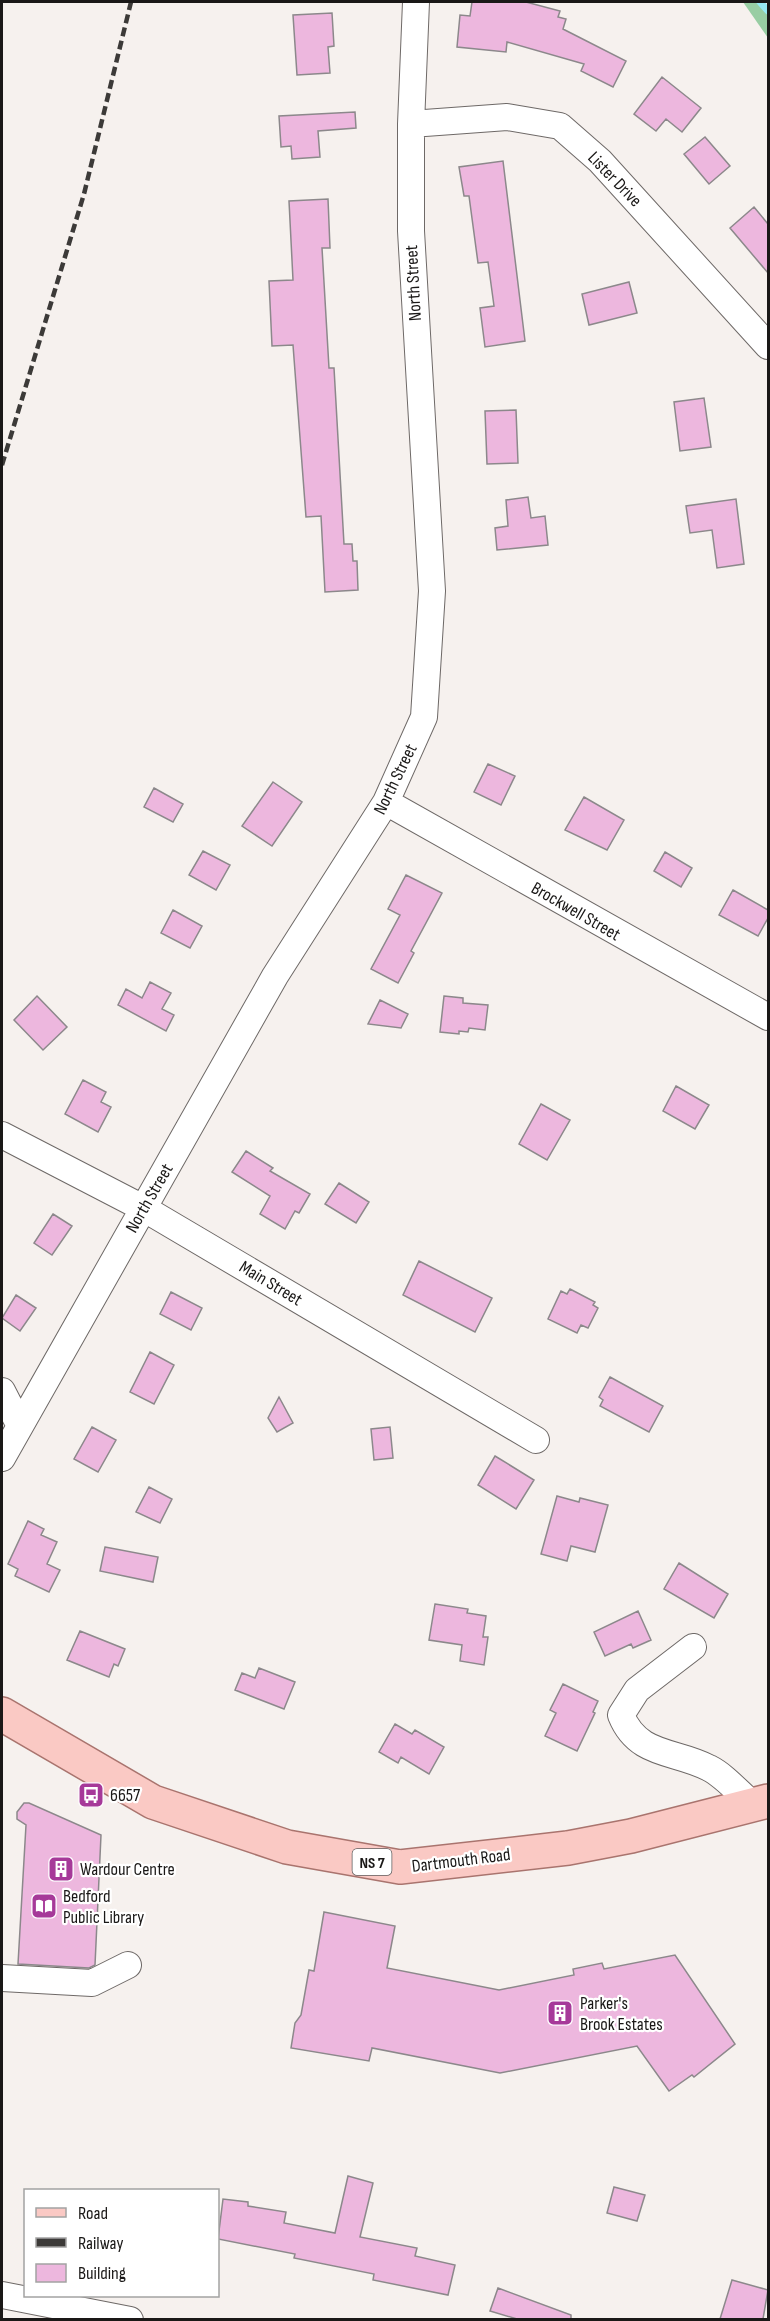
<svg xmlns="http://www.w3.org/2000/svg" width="770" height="2321" font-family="'Sofia Sans Condensed',sans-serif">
  <rect width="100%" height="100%" fill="#f6f1ee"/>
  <path fill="#98cda3" d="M743 2H760L768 11V38Z"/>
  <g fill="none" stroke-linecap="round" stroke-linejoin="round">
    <path stroke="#97e9f3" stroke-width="7" d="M760 2 768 11"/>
  </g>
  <path fill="#edb7de" stroke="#8c888b" stroke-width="1.5" d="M472 2H526L560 11 558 17 566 19 563 29 626 61 613 87 581 71 584 64 507 42 506 52 457 47 460 15 470 16Z
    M332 13 334 46 328 47 330 73 297 75 293 15Z
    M662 77 701 108 682 132 666 119 656 131 634 114Z
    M355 112 356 128 318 131 320 157 292 159 291 146 281 147 279 116Z
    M705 137 730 166 709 184 684 154Z
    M503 161 525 341 485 347 480 308 494 306 488 262 478 263 469 196H464L459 167Z
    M328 199 330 248H322L329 368H334L344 544H352L353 561H357L358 590 325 592 321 516 306 517 293 345 272 346 269 281 293 280 289 201Z
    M754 207 768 224V273L730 228Z
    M629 282 637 313 589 325 582 294Z
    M704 398 711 447 680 451 674 402Z
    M516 410 518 463 487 464 485 411Z
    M528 497 531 518 545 516 548 545 497 550 495 528 508 526 506 500Z
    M736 499 744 564 717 568 712 530 690 533 686 506Z
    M488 764 515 776 501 805 474 792Z
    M273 782 302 802 272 846 242 826Z
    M154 788 183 804 173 822 144 807Z
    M584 797 624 820 607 850 565 830Z
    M203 851 230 865 216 890 189 875Z
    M665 852 692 868 681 887 654 871Z
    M406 875 442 893 411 951 414 953 398 983 371 969 400 915 388 909Z
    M733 890 768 910V918L758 936 719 915Z
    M173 910 202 926 190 948 161 933Z
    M150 982 171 993 162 1009 174 1015 166 1031 118 1005 126 989 142 998Z
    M37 996 67 1027 43 1050 14 1020Z
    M444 996 463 998V1003L488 1005 485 1030 469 1028 468 1032 459 1031V1034L440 1032Z
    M380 1000 408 1014 401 1028 368 1024Z
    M83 1080 106 1092 101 1102 111 1107 98 1132 65 1114Z
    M676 1086 709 1105 695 1129 663 1111Z
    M541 1104 570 1120 547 1160 519 1144Z
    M246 1151 273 1168 270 1171 310 1194 299 1213 295 1211 285 1229 260 1214 270 1196 232 1172Z
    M339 1183 369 1202 356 1223 325 1204Z
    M53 1214 72 1226 52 1255 34 1243Z
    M419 1261 492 1298 475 1332 403 1295Z
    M570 1289 595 1302 593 1305 598 1308 588 1328 581 1325 577 1333 548 1319 561 1291 567 1294Z
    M171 1292 202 1308 191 1330 160 1314Z
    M16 1295 36 1308 20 1331 2 1318Z
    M150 1352 174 1365 154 1404 130 1392Z
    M610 1377 663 1406 649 1432 600 1406 603 1400 599 1397Z
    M279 1397 293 1423 277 1432 268 1418Z
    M92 1427 116 1440 98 1472 74 1459Z
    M390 1427 393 1458 374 1460 371 1429Z
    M495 1456 534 1480 516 1509 478 1485Z
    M149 1487 172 1499 160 1523 136 1512Z
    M557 1496 579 1502 580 1498 608 1505 595 1552 571 1546 567 1561 541 1554Z
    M28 1521 44 1529 41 1535 57 1542 47 1564 60 1570 49 1592 15 1576 18 1569 8 1564Z
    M105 1547 158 1557 153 1582 100 1571Z
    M679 1563 728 1594 714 1618 664 1589Z
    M435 1604 468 1609 467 1613 486 1616 483 1637H488L484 1665 460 1661 462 1645 429 1640Z
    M638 1611 651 1640 633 1648 631 1644 605 1656 594 1632Z
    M80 1631 125 1649 118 1666 114 1664 109 1677 67 1660Z
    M259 1668 295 1682 284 1709 235 1690 242 1673 255 1678Z
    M563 1684 598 1701 593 1712 595 1713 577 1751 545 1736 556 1713 550 1710Z
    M395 1724 412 1734 415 1730 444 1747 429 1774 401 1757 398 1763 379 1752Z
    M24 1803H29L101 1835 95 1965 89 1968 18 1964 26 1825 17 1819V1812Z
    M324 1912 395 1926 387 1968 499 1990 574 1975 573 1969 602 1963 604 1969 675 1955 735 2044 694 2077 692 2075 669 2091 637 2046 500 2073 372 2048 369 2061 291 2048 295 2023 301 2015 309 1970 314 1971Z
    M348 2176 373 2183 360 2237 417 2248 415 2256 455 2265 448 2295 373 2280 374 2274 294 2258 295 2254 218 2239 223 2199 248 2202V2206L286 2212 284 2223 335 2233Z
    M614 2187 645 2195 637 2221 607 2213Z
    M732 2280 768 2290 763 2319H720Z
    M498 2288 571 2315V2319H517L490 2311Z"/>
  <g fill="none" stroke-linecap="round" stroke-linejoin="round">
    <g stroke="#6e6967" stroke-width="28">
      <path id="minor" d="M411 124 507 117 560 126 600 161 768 346
        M386 802 768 1017
        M2 1135 143 1208 536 1440
        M2 1391 20 1426
        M2 1458 275 976 386 802 424 717 432 591 411 231V124L416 2
        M693 1647 637 1690 621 1715C638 1757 675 1750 709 1768 725 1776 739 1793 753 1805
        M2 1978 92 1983 128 1965
        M2 2295 130 2320"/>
    </g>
    <g stroke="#a9746e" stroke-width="36">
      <path id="major" d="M2 1714 153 1802 287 1847 400 1867 568 1848 631 1836 768 1801"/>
    </g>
    <use href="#minor" stroke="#fff" stroke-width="26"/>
    <use href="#major" stroke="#fac9c4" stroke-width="33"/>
    <path stroke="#3c3a38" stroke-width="4.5" stroke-dasharray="9 4.5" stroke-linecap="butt" d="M2 465 84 194 131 2"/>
  </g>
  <defs>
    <g id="bus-square" transform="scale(1.35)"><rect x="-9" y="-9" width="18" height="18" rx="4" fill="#a63999" stroke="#fff"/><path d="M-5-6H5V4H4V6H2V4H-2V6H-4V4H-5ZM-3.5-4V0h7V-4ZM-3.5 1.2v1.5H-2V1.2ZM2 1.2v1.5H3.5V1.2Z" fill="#fff"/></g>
    <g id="building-square" transform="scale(1.35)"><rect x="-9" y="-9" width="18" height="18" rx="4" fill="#a63999" stroke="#fff"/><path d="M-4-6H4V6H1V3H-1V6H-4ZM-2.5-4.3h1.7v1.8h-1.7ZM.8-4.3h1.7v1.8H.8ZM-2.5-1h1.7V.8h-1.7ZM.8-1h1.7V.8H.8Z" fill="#fff"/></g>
    <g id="library-square" transform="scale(1.35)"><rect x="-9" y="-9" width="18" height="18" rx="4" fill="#a63999" stroke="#fff"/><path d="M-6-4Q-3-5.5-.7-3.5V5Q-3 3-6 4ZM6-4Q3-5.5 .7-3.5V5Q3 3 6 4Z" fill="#fff"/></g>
  </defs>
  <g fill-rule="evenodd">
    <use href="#bus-square" x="91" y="1795"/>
    <use href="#building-square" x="61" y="1869"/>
    <use href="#library-square" x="44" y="1906"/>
    <use href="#building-square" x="560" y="2013"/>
  </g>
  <g text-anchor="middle" stroke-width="4.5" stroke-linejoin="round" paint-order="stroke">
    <rect fill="#fff" stroke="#5f5d5d" stroke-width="1.5" x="352.5" y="1849" width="39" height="26" rx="4.5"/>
    <g font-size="16" font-weight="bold" fill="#1a1817">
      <text x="372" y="1868">NS 7</text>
    </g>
    <g font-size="18" fill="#1a1817" stroke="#fff">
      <text transform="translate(615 179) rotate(46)" y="6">Lister Drive</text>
      <text transform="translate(413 283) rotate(-93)" y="6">North Street</text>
      <text transform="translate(395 779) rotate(-64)" y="6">North Street</text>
      <text transform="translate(576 911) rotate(30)" y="6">Brockwell Street</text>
      <text transform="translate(149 1198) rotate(-60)" y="6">North Street</text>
      <text transform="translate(271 1283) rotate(31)" y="6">Main Street</text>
      <text transform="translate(461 1860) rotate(-7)" y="6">Dartmouth Road</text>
    </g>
    <g font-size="18" fill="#1a1817" stroke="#fff" text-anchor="start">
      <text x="110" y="1801">6657</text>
      <text x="80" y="1875">Wardour Centre</text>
      <text x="63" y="1902">Bedford<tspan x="63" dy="21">Public Library</tspan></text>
      <text x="580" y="2009">Parker's<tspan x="580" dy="21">Brook Estates</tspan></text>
    </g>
  </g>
  <rect width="770" height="2321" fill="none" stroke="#1a1817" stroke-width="6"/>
  <rect x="24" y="2189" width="195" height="108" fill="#ffffff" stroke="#a3a3a2" stroke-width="1.5"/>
  <rect x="36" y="2208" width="30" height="9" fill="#fac9c4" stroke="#a3a3a2" stroke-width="1.5"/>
  <text x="78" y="2219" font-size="18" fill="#1a1817">Road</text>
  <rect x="36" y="2238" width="30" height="9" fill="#3c3a38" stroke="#a3a3a2" stroke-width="1.5"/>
  <text x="78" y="2249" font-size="18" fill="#1a1817">Railway</text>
  <rect x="36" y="2264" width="30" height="18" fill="#edb7de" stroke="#a3a3a2" stroke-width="1.5"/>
  <text x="78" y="2279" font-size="18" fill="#1a1817">Building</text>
</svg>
